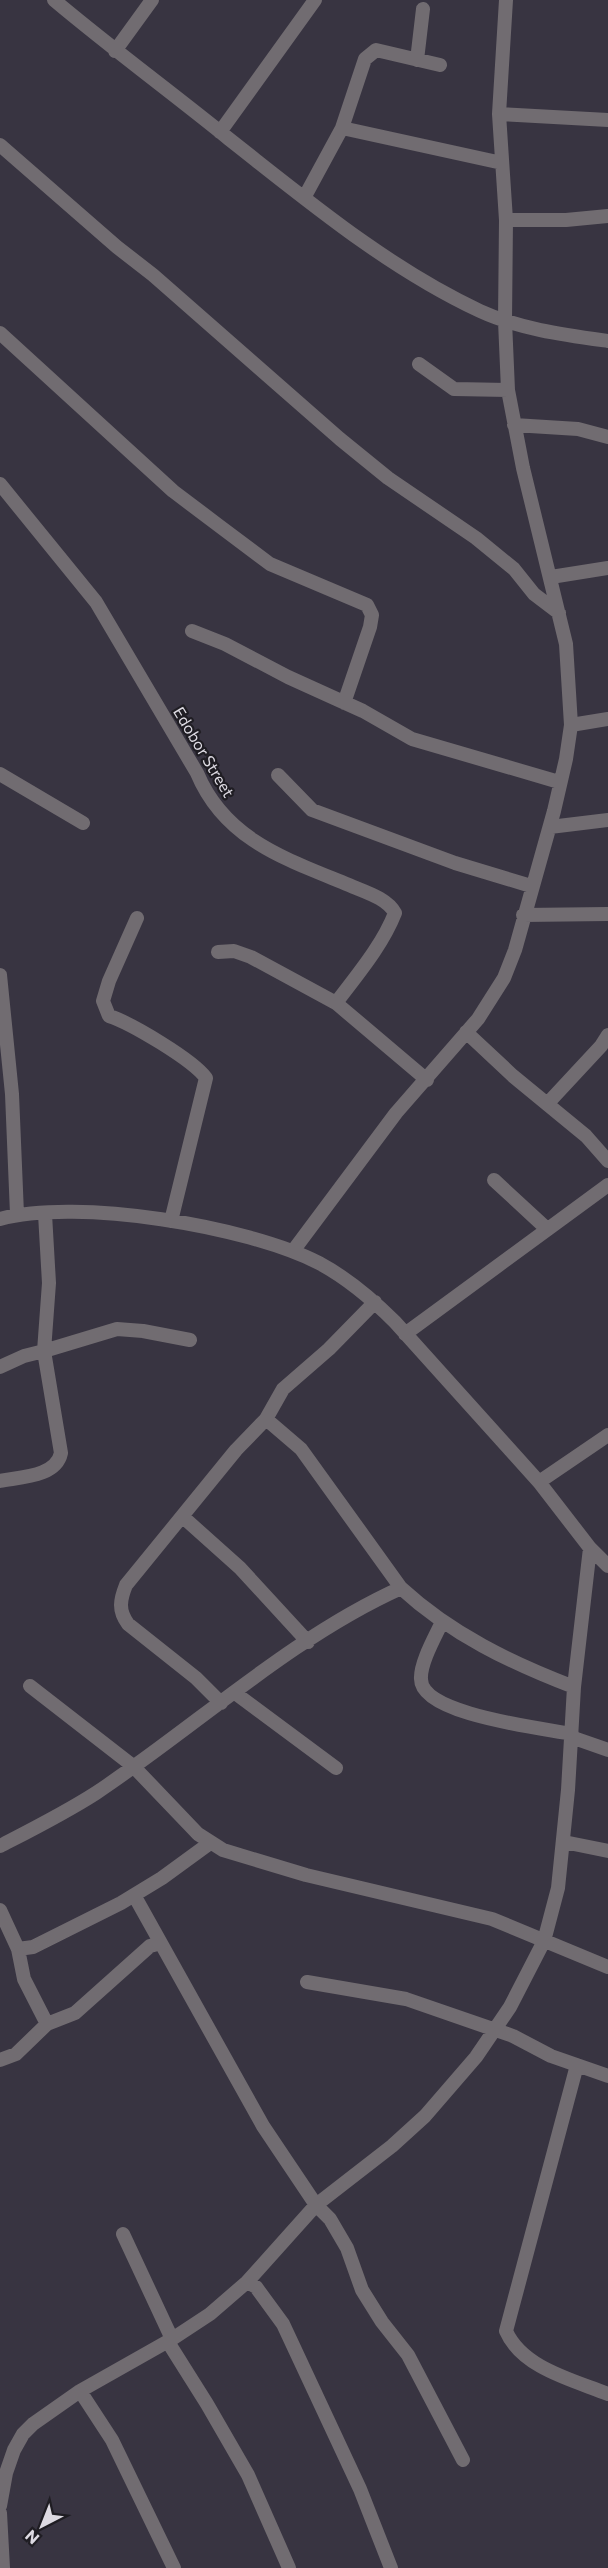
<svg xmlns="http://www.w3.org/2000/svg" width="608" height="2568" font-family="Commissioner,sans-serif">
  <rect width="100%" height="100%" fill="#383441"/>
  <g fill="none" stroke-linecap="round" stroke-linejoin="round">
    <path stroke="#716c71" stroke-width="14" d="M54 0C111 48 171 92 229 139 308 201 388 268 480 311 519 329 565 335 608 341
      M115 51 152 0
      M417 60 423 9
      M499 114 608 120
      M342 128 365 59 376 50 440 65
      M220 132 315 0
      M0 145 117 247 153 275 340 439 388 478 476 538 514 569 534 594 559 613
      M304 198 342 128 502 163
      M506 220H566L608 216
      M0 333 173 491 218 525 270 564 367 605 372 615 370 627 344 703
      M419 364 454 389 508 390
      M514 425 578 429 608 437
      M0 484 96 602 197 773C225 840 286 859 349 885 365 892 387 898 395 913 382 946 357 975 336 1003
      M551 577 608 568
      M192 631 225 644 288 677 363 711 412 739 559 782
      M571 725 608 719
      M0 774 83 823
      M278 775 312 810 455 863 531 886
      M550 827 608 820
      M523 915 608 914
      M137 918 109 981 103 1001 109 1016C131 1023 193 1060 206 1078L171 1221
      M218 952 234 951 251 957 336 1003 427 1080
      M0 975 12 1094 17 1214
      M466 1032 513 1076 586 1136 608 1161
      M548 1103 601 1046 608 1035
      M494 1180 547 1229
      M0 1219C77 1198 247 1226 319 1263 347 1278 372 1299 395 1322L539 1482 590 1548 608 1566
      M293 1251 396 1113 478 1019 504 978 515 950 554 811 566 759 571 725 566 644 523 468 508 390 505 321 506 220 499 114 506 0
      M405 1334 608 1185
      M0 1367 24 1356 44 1351 49 1283 45 1214
      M266 1419 301 1449 401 1588C451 1634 511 1663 574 1687
      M0 1481C20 1477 56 1477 61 1453L44 1351 117 1329 143 1331 190 1340
      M539 1482 608 1435
      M183 1517 240 1568 308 1642
      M442 1622C435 1637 420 1663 421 1679 421 1715 543 1728 572 1734
      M30 1686 133 1766 198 1834 223 1850 306 1875 492 1919 608 1967
      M235 1693 336 1768
      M221 1703 196 1678 128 1624C118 1610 120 1600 126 1585L236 1450 266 1419 283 1389 329 1349 375 1302
      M571 1737 608 1750
      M564 1842 608 1851
      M0 1846C33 1829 65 1813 96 1793 195 1727 292 1637 401 1588
      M134 1895 263 2126 316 2205 330 2219 347 2248 362 2290 382 2322 408 2355 463 2460
      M0 1910 18 1949 33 1947 121 1903 162 1878 210 1843
      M18 1949 24 1979 47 2024
      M307 1982 406 1999 513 2036 551 2056 608 2076
      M0 2060 16 2054 47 2024 75 2013 150 1946 161 1943
      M577 2065 506 2331C522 2368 573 2380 608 2394
      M123 2234 172 2339
      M247 2282 256 2287 283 2324 360 2489 391 2568
      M168 2342 207 2404 248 2475 289 2568
      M80 2391 112 2440 174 2568
      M0 2506 6 2473 14 2450 23 2434 33 2424 80 2391 172 2339 210 2314 247 2282 316 2205 392 2146 425 2116 476 2057 510 2007 544 1941 558 1888 568 1790 574 1687 590 1548
      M0 2513 3 2568"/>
  </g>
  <g text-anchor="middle" stroke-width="4.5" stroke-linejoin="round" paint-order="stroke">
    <g font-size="16" fill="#dddae2" stroke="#1f1d23">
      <text transform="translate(204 752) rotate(59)" y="6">Edobor Street</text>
    </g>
  </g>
  <g transform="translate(42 2526) rotate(222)" stroke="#1f1d23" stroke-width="4.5" paint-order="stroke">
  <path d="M0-4.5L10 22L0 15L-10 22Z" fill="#dddae2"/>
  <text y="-9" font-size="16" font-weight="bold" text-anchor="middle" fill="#dddae2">N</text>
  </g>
</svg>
